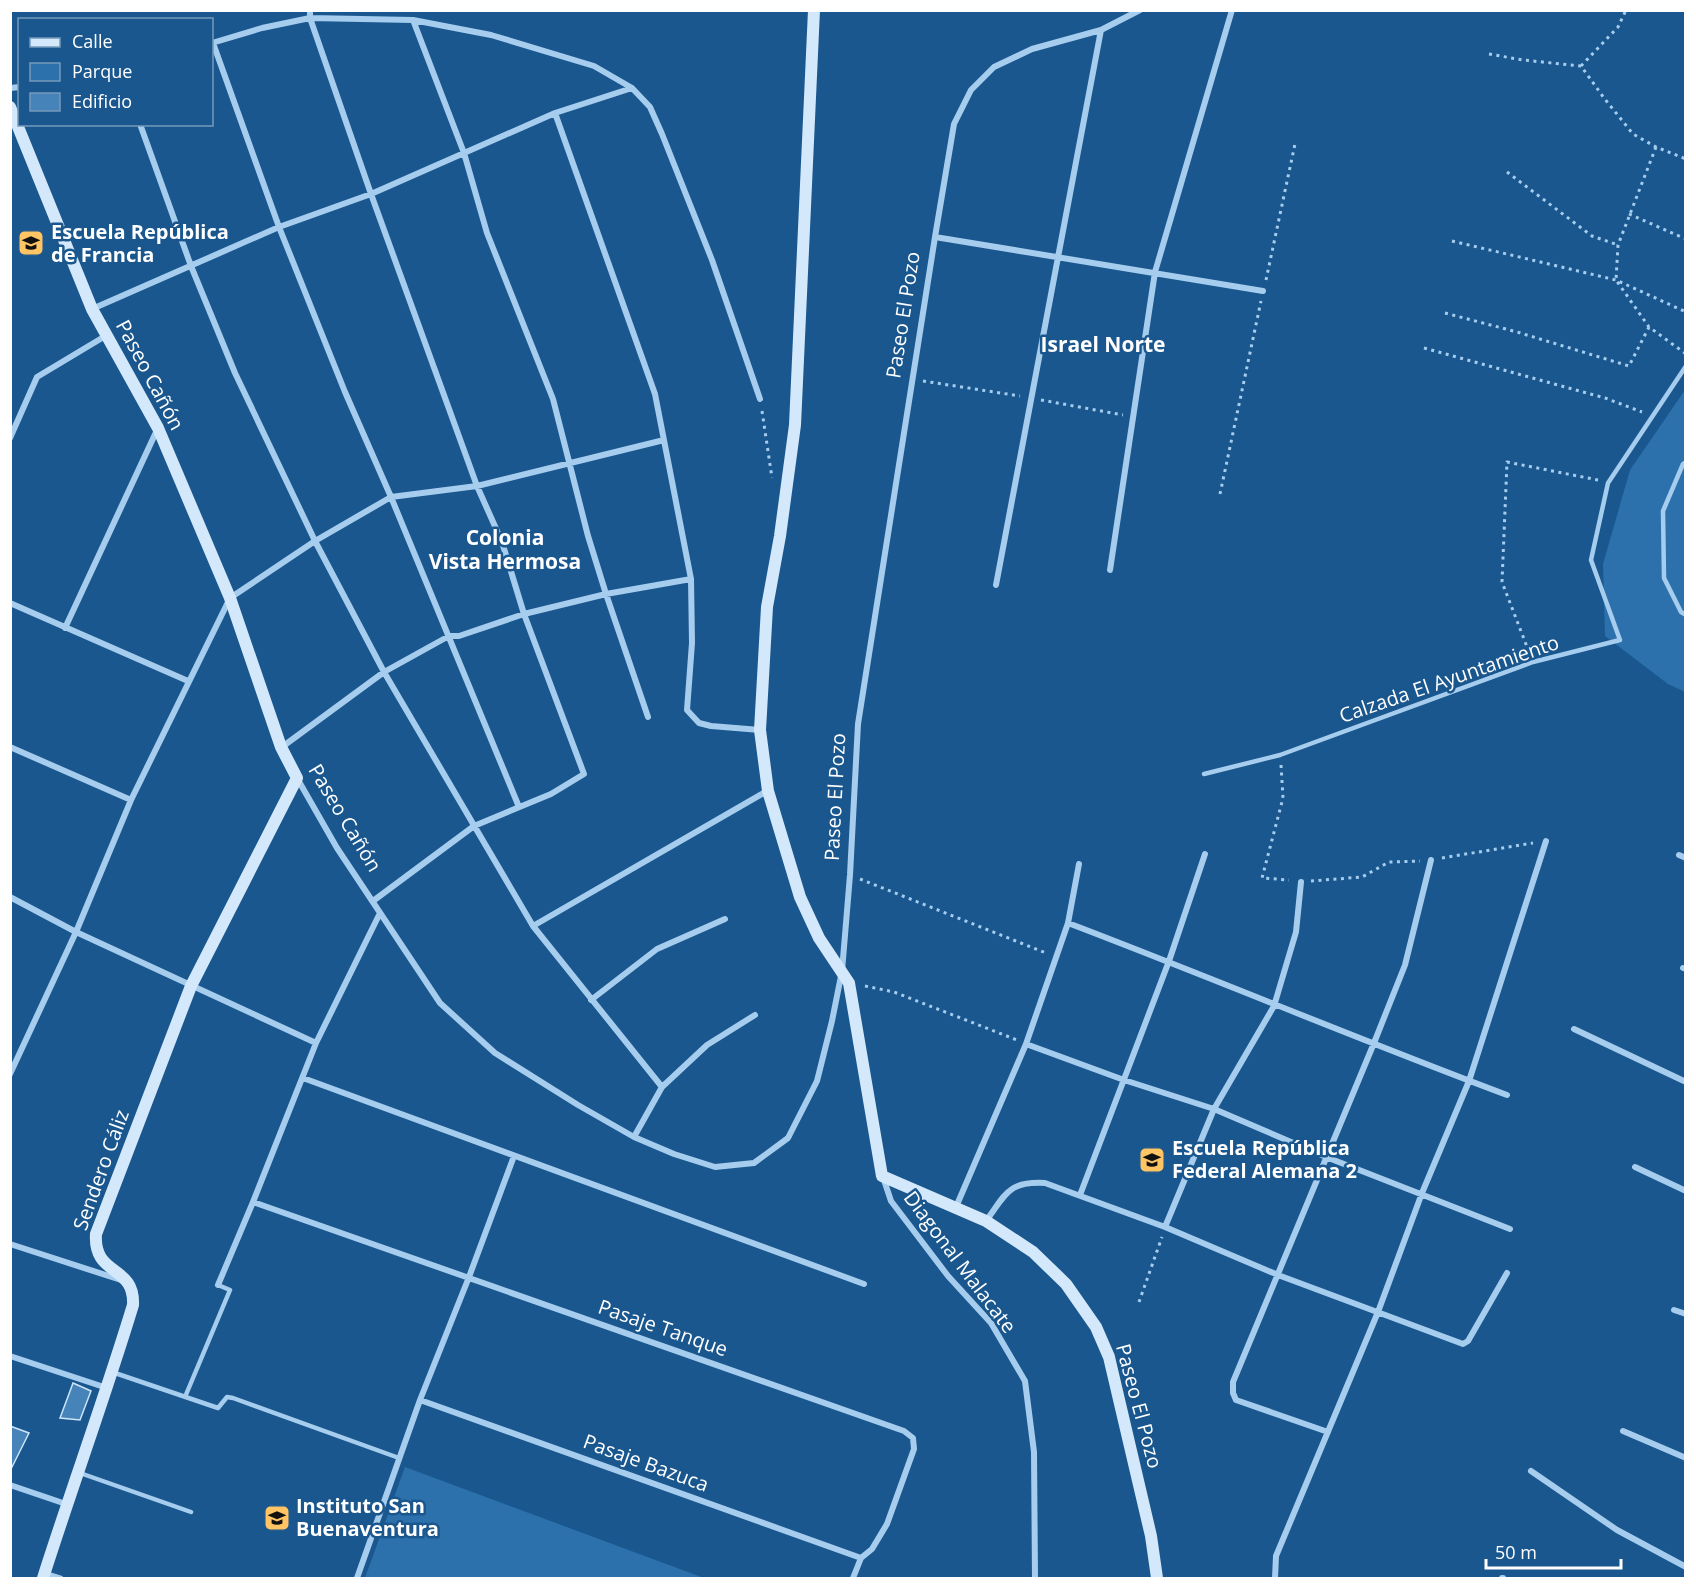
<svg xmlns="http://www.w3.org/2000/svg" width="1696" height="1589" font-family="'Open Sans',sans-serif">
  <rect width="100%" height="100%" fill="#1a578e"/>
  <path fill="#2c71ac" d="M1685 390V692L1668 684 1605 636 1603 564 1630 470Z
    M405 1467 704 1578H365Z"/>
  <path fill="#4683b8" stroke="#cce5fa" stroke-width="1.5" d="M73 1383 91 1391 80 1420 60 1418Z
    M10 1426 29 1433 10 1471Z"/>
  <g fill="none" stroke-linecap="round" stroke-linejoin="round">
    <path stroke="#a6cdee" stroke-width="3" stroke-dasharray="3 4.5" stroke-linecap="butt" d="M1489 54 1523 60 1581 66 1604 98 1633 134 1656 147 1686 159
      M1581 66 1618 27 1626 10
      M1656 147 1618 245 1616 280 1649 327 1686 354
      M1507 172 1592 236 1618 245
      M1629 214 1686 239
      M1452 241 1616 280 1686 312
      M1266 280 1295 144
      M1445 313 1517 332 1629 366 1649 327
      M1424 348 1605 398 1642 412
      M923 381 1020 396
      M1041 400 1123 415
      M762 411 772 478
      M1220 494 1261 301
      M1529 652 1502 582 1507 462 1598 480
      M1281 765 1283 798 1262 878 1289 880
      M1442 858 1533 843
      M860 879 1046 953
      M1311 881 1362 877 1389 862 1420 861
      M865 986 894 992 1017 1040
      M1139 1302 1162 1237"/>
    <path stroke="#a6cdee" stroke-width="4.5" d="M1686 462 1683 464 1663 511 1664 578 1681 612 1686 615
      M1204 774 1280 755 1533 662 1620 640 1591 560 1608 483 1686 366
      M112 1372 218 1408 227 1397 233 1398 399 1458
      M185 1397 230 1290 218 1285
      M80 1473 191 1512
      M45 1573 61 1578"/>
    <path stroke="#a6cdee" stroke-width="6" d="M310 10V18L371 194 477 486 502 542 524 614 584 774 551 794 474 826 373 901
      M413 20 464 153 487 233 553 399 588 536 606 594 648 717
      M212 43 262 28 310 18 413 20 491 35 594 66 632 88 650 107 662 134 712 260 760 399
      M213 43 279 227 345 392 391 497 519 807
      M10 88 20 87
      M555 113 655 394 691 579 692 643 687 710 699 723 711 726 760 730
      M140 124 191 266 235 373 315 541 384 672 533 926 662 1087 707 1045 755 1015
      M935 237 1263 291
      M92 309 279 227 371 194 555 113 632 88
      M10 438 37 377 107 335
      M1110 570 1155 272 1232 10
      M996 585 1101 30
      M10 603 188 681
      M65 628 157 430
      M10 747 131 800
      M282 747 384 672 449 636H459L524 614 606 594 691 579
      M297 778 337 848 440 1003 495 1053 578 1105 634 1137 674 1154 715 1167 754 1163 788 1138 817 1081 832 1021 842 971 850 875 858 724 935 237 954 124 971 90 994 67 1032 49 1101 30 1140 10
      M1679 855 1686 858
      M10 897 76 932 316 1043
      M1068 923C1215 979 1360 1040 1507 1095
      M533 926 767 791
      M1683 968 1686 969
      M591 1000 657 949 725 919
      M1574 1029 1686 1082
      M1026 1044 1124 1080 1214 1109 1326 1157 1510 1229
      M10 1074 76 932 131 800 230 598 315 541 391 497 477 486 664 440
      M303 1078 864 1284
      M634 1137 662 1087
      M1635 1167 1686 1191
      M883 1177 891 1201 948 1276 991 1323 1025 1381 1034 1452 1035 1578
      M1080 1195 1169 961 1205 854
      M253 1202 904 1431 913 1438 914 1449 887 1524 872 1549 861 1558 853 1578
      M956 1207 1026 1044 1068 923 1079 864
      M986 1221C1006 1194 1008 1181 1045 1183L1165 1227 1278 1275 1463 1344 1468 1341 1507 1273
      M1165 1227 1214 1109 1274 1006 1296 932 1301 882
      M10 1244 121 1280
      M218 1285 253 1202 316 1043 380 913
      M1674 1310 1686 1314
      M10 1356 107 1388
      M420 1400 861 1558
      M1623 1431 1686 1458
      M1328 1432 1236 1400 1233 1393V1382L1374 1043 1405 965 1431 860
      M1531 1471 1617 1530 1686 1567
      M10 1485 66 1504
      M357 1578 420 1400 469 1277 514 1156
      M1275 1578 1276 1556 1378 1312 1422 1193 1469 1081 1546 841
      M1502 1578H1503"/>
    <path stroke="#d3e8fa" stroke-width="12" d="M814 10 795 425 780 536 767 607 760 730 768 791 800 897 819 938 849 983 882 1176 986 1221 1033 1252 1066 1284 1096 1327 1109 1357 1151 1536 1157 1578
      M10 107 92 309 158 428 230 598 281 747 297 778 191 986 96 1234C93 1277 135 1264 133 1305 105 1397 72 1487 43 1578"/>
  </g>
  <defs>
    <g id="school-square" transform="scale(1.35)"><rect x="-9" y="-9" width="18" height="18" rx="4" fill="#ffc464" stroke="#1a578e"/><path d="M0-5L7-2L0 1L-7-2ZM-4 1L0 2.5L4 1V4Q0 6-4 4Z" fill="#111"/></g>
  </defs>
  <g fill-rule="evenodd">
    <use href="#school-square" x="31" y="243"/>
    <use href="#school-square" x="1152" y="1160"/>
    <use href="#school-square" x="277" y="1518"/>
  </g>
  <g text-anchor="middle" stroke-width="5" stroke-linejoin="round" paint-order="stroke">
    <g font-size="20" font-weight="bold" fill="#fff" stroke="#1a578e" text-anchor="start">
      <text x="51" y="239">Escuela República<tspan x="51" dy="23">de Francia</tspan></text>
      <text x="1172" y="1155">Escuela República<tspan x="1172" dy="23">Federal Alemana 2</tspan></text>
      <text x="296" y="1513">Instituto San<tspan x="296" dy="23">Buenaventura</tspan></text>
    </g>
    <g font-size="20" fill="#fff" stroke="#1a578e">
      <text transform="translate(903 315) rotate(-81)" y="7">Paseo El Pozo</text>
      <text transform="translate(150 375) rotate(62)" y="7">Paseo Cañón</text>
      <text transform="translate(1449 679) rotate(-19)" y="7">Calzada El Ayuntamiento</text>
      <text transform="translate(835 797) rotate(-87)" y="7">Paseo El Pozo</text>
      <text transform="translate(345 818) rotate(59)" y="7">Paseo Cañón</text>
      <text transform="translate(101 1170) rotate(-70)" y="7">Sendero Cáliz</text>
      <text transform="translate(960 1262) rotate(53)" y="7">Diagonal Malacate</text>
      <text transform="translate(663 1328) rotate(19)" y="7">Pasaje Tanque</text>
      <text transform="translate(1139 1406) rotate(75)" y="7">Paseo El Pozo</text>
      <text transform="translate(646 1463) rotate(20)" y="7">Pasaje Bazuca</text>
    </g>
    <g font-size="21" font-weight="bold" fill="#fff" stroke="#1a578e">
      <text x="1103" y="352">Israel Norte</text>
      <text x="505" y="545">Colonia<tspan x="505" dy="24">Vista Hermosa</tspan></text>
    </g>
  </g>
  <rect width="1696" height="1589" fill="none" stroke="#ffffff" stroke-width="24"/>
  <rect x="18" y="18" width="195" height="108" fill="#1a578e" stroke="#769abb" stroke-width="1.5"/>
  <rect x="30" y="38" width="30" height="9" fill="#d3e8fa" stroke="#769abb" stroke-width="1.5"/>
  <text x="72" y="48" font-size="18" fill="#ffffff">Calle</text>
  <rect x="30" y="63" width="30" height="18" fill="#2c71ac" stroke="#769abb" stroke-width="1.5"/>
  <text x="72" y="78" font-size="18" fill="#ffffff">Parque</text>
  <rect x="30" y="93" width="30" height="18" fill="#4683b8" stroke="#769abb" stroke-width="1.5"/>
  <text x="72" y="108" font-size="18" fill="#ffffff">Edificio</text>
  <path d="M1486 1559v9h135v-9" fill="none" stroke="#ffffff" stroke-width="3"/>
  <text x="1495" y="1559" font-size="18" fill="#ffffff" stroke="#1a578e" stroke-width="4.5" paint-order="stroke">50 m</text>
</svg>
